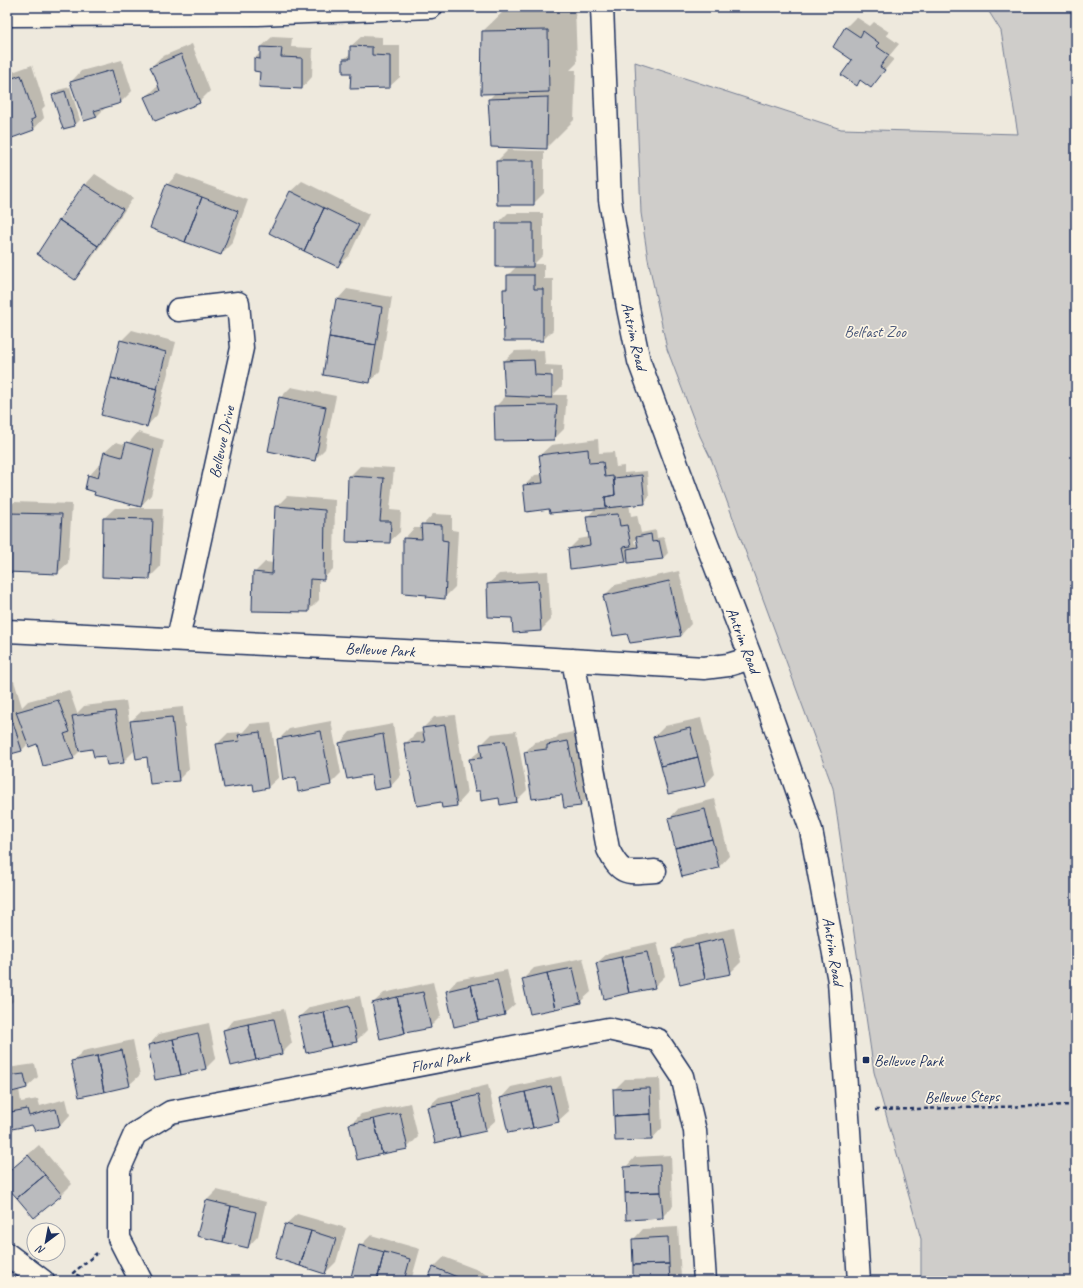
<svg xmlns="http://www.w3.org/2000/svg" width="1083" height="1288" font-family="Caveat,sans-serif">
  <rect width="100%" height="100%" fill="#eee9dd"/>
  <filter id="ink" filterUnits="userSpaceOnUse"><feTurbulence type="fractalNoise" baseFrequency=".025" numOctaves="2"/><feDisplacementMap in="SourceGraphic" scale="8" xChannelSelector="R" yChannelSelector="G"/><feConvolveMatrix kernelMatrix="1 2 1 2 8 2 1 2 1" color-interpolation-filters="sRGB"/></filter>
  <g filter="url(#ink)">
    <path fill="#cfcdca" stroke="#757e94" d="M986 7H1076V1281H921V1239L874 1072 833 788 712 461 700 436 667 349 648 259 641 213 635 62 841 129 1018 134 1001 31Z"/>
    <path fill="#0003" fill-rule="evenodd" d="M508 7H575L577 63 570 70H576L574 120 546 148 489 99 495 93 483 31Z
      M856 17 870 26 874 22 889 32 886 35 899 44 889 56 894 59 871 87 861 80 857 85 854 60 835 47 846 27Z
      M362 36 382 37V45H400V77L389 87 352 72 344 59 351 53V46Z
      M272 37 292 38 291 47 313 48 312 77 302 88 255 58 261 52V47Z
      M192 44 210 91 199 102 146 97 159 85 151 67 161 57Z
      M122 60 132 91 121 102 107 106 97 116 71 82 81 71Z
      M32 65 45 106 42 109 44 118 34 129 7 123V74Z
      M70 87 80 120 75 125 53 95 58 90Z
      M508 150 544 151V193L533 204 497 161Z
      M95 174 133 198 85 268 75 279 85 185Z
      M177 174 248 200 232 243 221 254 167 185Z
      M302 181 369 214 349 256 338 266 271 233 291 191Z
      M508 213H543V255L534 264H544V279H553V330L543 340 504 289 508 285V275L517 266 497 224Z
      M347 289 392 297 380 371 369 382 337 300Z
      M132 330 176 342 157 415 147 426 121 341Z
      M544 350 545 365 562 366V386L553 395H567L564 429 554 439 495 407 506 396 504 361 515 351ZM551 371H553V387H551Z
      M291 387 336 396 325 449 314 460 280 398Z
      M138 432 164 440 151 495 141 506 89 476 99 465 102 466 105 452 116 442 127 445Z
      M598 439 599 453 614 452 616 467 624 466V473L647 471 649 497 644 503 629 504 631 516 637 515 641 533 656 530 657 538 664 537 668 553 663 558 629 562V558L625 561 569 549 579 539 590 537 587 517 596 508H550L525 485 535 475 543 474 540 455 551 445ZM637 538 638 543 635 544 634 541Z
      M360 466 394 468 390 510 401 511 400 532 389 542 347 541 349 477Z
      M287 496 335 500 334 568 323 579 319 578V600L308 611 254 573 265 562 274 563 276 507Z
      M14 502 72 504 68 563 57 573 7 572V510Z
      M115 508H163L160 567 149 578 104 518Z
      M433 514 452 515V530L458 531 455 587 444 598 404 539 414 528H423V525Z
      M548 571 551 620 541 630 513 617 488 584 499 574Z
      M679 571 691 624 681 635 631 642 628 633 604 596 615 585Z
      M14 681 22 707 28 701 69 690 77 713 84 706 126 701 134 751 123 762 93 748 81 750 73 758 38 742 29 743 22 750 7 754V683Z
      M183 707 189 769 178 780 148 756 131 721 142 711Z
      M455 715 467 794 457 805 442 801 405 744 416 733 424 732 423 728 434 717Z
      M701 718 715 774 705 785 654 737 665 726Z
      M331 721 341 773 330 784 297 776 278 740 289 729Z
      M271 722 279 777 268 787 255 789 254 783 217 744 228 733 243 732 250 724Z
      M393 724 401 775 391 786 372 774 340 743 350 732Z
      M516 731 527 790 516 801 500 797 470 759 482 749 481 745 492 734Z
      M578 731 591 795 580 805 563 794 525 752 535 742 555 739 559 735Z
      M715 799 729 856 719 867 683 876 669 819 679 808Z
      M734 928 741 962 730 973 673 949 684 939Z
      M657 942 665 976 654 987 597 963 608 953Z
      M583 958 591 992 580 1002 523 979 534 968Z
      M507 970 515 1004 504 1014 447 991 457 980Z
      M7 979H10L13 1001 7 1007Z
      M433 982 441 1016 430 1027 373 1003 384 993Z
      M360 996 367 1030 356 1041 299 1017 310 1007Z
      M284 1009 292 1043 281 1054 224 1030 235 1019Z
      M209 1023 216 1058 206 1068 149 1045 159 1034Z
      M133 1040 140 1075 129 1085 72 1062 83 1051Z
      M35 1064 38 1077 27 1087 19 1089 21 1102 38 1099 40 1106 66 1099 70 1115 60 1126 33 1123 7 1129V1068Z
      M561 1076 569 1111 558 1121 501 1098 511 1087Z
      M660 1078 662 1128 652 1139 614 1090 625 1079Z
      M488 1085 496 1120 485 1130 428 1107 439 1097Z
      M410 1103 418 1137 407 1148 350 1125 361 1114Z
      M39 1145 72 1184 61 1195 7 1185V1173Z
      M671 1155 673 1206 662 1217 625 1168 635 1157Z
      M217 1190 266 1202 258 1236 248 1247 206 1201Z
      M297 1214 346 1228 336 1262 325 1273 276 1258 286 1224Z
      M678 1227 681 1278 678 1281H635L633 1240 643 1229Z
      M371 1235 420 1249 411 1281H355L360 1246Z
      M444 1257 491 1275 489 1281H428L434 1267Z"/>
    <path fill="#babbbe" stroke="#1b2f5e" d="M845 27 860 37 863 31 879 43 876 46 889 55 880 67 885 70 871 88 860 80 857 86 841 75 852 60 833 47Z
      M548 30 549 92 481 94 482 31Z
      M350 46 372 47V55L390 56V88L350 89 351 73H343V59H350Z
      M260 47 282 48 281 57 302 58V89L259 87 260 72 254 71V58L260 59Z
      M181 54 200 103 155 121 144 97 160 91 155 76 150 67Z
      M112 70 121 103 94 111 97 117 84 121 70 82Z
      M21 75 35 118 31 120 34 130 12 138 7 126V80Z
      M65 91 75 126 63 129 52 95Z
      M548 97 547 149 491 147 488 99Z
      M496 161H534V205H497Z
      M84 184 123 209 98 246 59 220Z
      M166 184 202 197 185 242 150 228Z
      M290 191 324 208 304 251 269 233Z
      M202 197 238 211 221 255 185 242Z
      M324 208 359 225 338 267 304 251Z
      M59 220 98 246 75 280 37 254Z
      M496 223H533V267H496Z
      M507 275H534V289H543V341H504L503 289H507Z
      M336 299 382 307 376 345 329 337Z
      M329 337 376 345 370 383 323 375Z
      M120 340 166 352 157 389 111 378Z
      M534 360 535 375 552 376V398L505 396 503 361Z
      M111 378 157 389 147 427 101 415Z
      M279 397 326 407 315 461 268 451Z
      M557 405 554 440 495 441 494 406Z
      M126 442 154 450 141 507 94 495 95 492 85 489 88 475 98 478 104 452 122 457Z
      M588 449 589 463 603 462 605 477 613 476 615 495 605 497 606 508 550 513 549 509 526 512 523 485 543 483 539 455Z
      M642 475 645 504 606 508 605 497 615 495 614 478Z
      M348 476 384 478 380 521H391L390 543 346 542Z
      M275 506 325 510 324 580 310 579 309 612 252 611 253 572 272 574Z
      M7 513 62 514 58 574 7 572Z
      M618 514 620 526 627 525 631 546 623 547 626 562 570 569 568 549 590 545 586 516Z
      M103 518 153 519 150 579 102 577Z
      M421 524 442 525V540L448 541 445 599 426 597 427 595 403 593V538L422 539Z
      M651 534 652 542 659 541 663 559 628 563 627 549 638 547 636 537Z
      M538 581 541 631 513 633 512 618 488 617 487 584Z
      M669 581 681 636 630 643 627 634 613 636 603 596Z
      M58 700 70 732 64 734 74 759 43 766 37 744 29 747 16 712Z
      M7 703 22 751 7 755Z
      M115 711 124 763 107 765 105 756 94 757 92 749 79 751 72 716Z
      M172 717 179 781 150 784 147 757 136 759 130 721Z
      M445 725 457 806 442 808 441 802 417 806 404 743 425 742 422 728Z
      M690 728 698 757 661 766 653 737Z
      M321 731 331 785 298 792 296 777 283 780 277 739Z
      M260 732 268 788 254 791 253 784 224 788 216 744 240 741 238 735Z
      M383 734 391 787 374 790 371 775 347 779 339 743Z
      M505 741 517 802 500 805 499 798 481 801 480 791H475L469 759 482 758 480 744Z
      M568 741 581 806 564 808 562 795 532 799 524 752 547 749V745Z
      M698 757 705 786 668 794 661 766Z
      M705 809 712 839 675 848 668 818Z
      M712 839 719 868 682 877 675 848Z
      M723 938 731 974 705 979 698 944Z
      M698 944 705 979 680 985 672 949Z
      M647 952 655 988 629 993 621 957Z
      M621 957 629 993 604 999 596 963Z
      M573 968 581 1003 555 1009 547 973Z
      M547 973 555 1009 530 1014 522 979Z
      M497 980 505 1015 479 1021 471 985Z
      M471 985 479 1021 454 1027 446 991Z
      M423 992 431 1028 405 1033 397 997Z
      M397 997 405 1033 380 1039 372 1003Z
      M349 1006 357 1042 331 1047 324 1012Z
      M324 1012 331 1047 306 1053 298 1017Z
      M274 1019 282 1054 256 1060 248 1024Z
      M248 1024 256 1060 231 1066 223 1030Z
      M198 1033 206 1069 181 1075 173 1039Z
      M173 1039 181 1075 155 1080 148 1045Z
      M122 1050 130 1086 104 1092 97 1056Z
      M97 1056 104 1092 79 1097 71 1061Z
      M24 1074 27 1088 8 1093 10 1103 7 1104V1076Z
      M551 1086 559 1122 533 1128 525 1092Z
      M650 1088 651 1114 614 1116 613 1089Z
      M525 1092 533 1128 508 1133 500 1098Z
      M478 1095 486 1131 460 1137 452 1102Z
      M452 1102 460 1137 435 1143 427 1107Z
      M10 1103 11 1112 27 1109 29 1116 56 1109 60 1126 35 1131 32 1125 7 1130V1104Z
      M400 1113 408 1149 382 1154 374 1119Z
      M651 1114 652 1140 615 1141 614 1116Z
      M374 1119 382 1154 357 1160 349 1124Z
      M28 1155 45 1175 17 1198 7 1187V1173Z
      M660 1165 661 1192 625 1193 624 1167Z
      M45 1175 62 1195 34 1218 17 1198Z
      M661 1192 663 1218 626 1220 625 1193Z
      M206 1200 231 1206 223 1242 197 1236Z
      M231 1206 256 1212 248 1248 223 1242Z
      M285 1224 311 1231 300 1266 275 1258Z
      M311 1231 336 1239 325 1274 300 1266Z
      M668 1237 669 1264 633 1265 632 1239Z
      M359 1245 384 1252 377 1281H350Z
      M384 1252 410 1259 404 1281H377Z
      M669 1264 670 1281H633V1265Z
      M433 1267 457 1277 455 1281H427Z"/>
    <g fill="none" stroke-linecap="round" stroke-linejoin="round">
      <g stroke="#1b2f5e" stroke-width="25">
        <path id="minor" d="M7 15 258 14 431 7
          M178 310 238 303 242 348 178 639
          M7 631 504 656 704 668 728 665 751 658
          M573 660 608 849C621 876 627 873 655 871
          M7 1254 43 1281
          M141 1281 119 1238V1170L135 1134 171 1112 608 1029 658 1040 682 1076 695 1131 705 1281"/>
      </g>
      <g stroke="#1b2f5e" stroke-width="25">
        <path id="major" d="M602 7 610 200 628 308 639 361 691 503 751 658 811 830 839 981 859 1281"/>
      </g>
      <path stroke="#1b2f5e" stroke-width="2.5" stroke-dasharray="4 3" stroke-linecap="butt" d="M875 1110 1076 1105
        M77 1281 81 1277 73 1273 97 1253"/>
      <use href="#minor" stroke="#fcf5e5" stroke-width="22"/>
      <use href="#major" stroke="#fcf5e5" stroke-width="22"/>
    </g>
  </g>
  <rect fill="#1b2f5e" stroke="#fcf5e5" stroke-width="1.5" x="862" y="1056" width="8" height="8" rx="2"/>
  <g text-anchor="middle" stroke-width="3.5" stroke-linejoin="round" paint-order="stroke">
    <g font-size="16" fill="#485679" stroke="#fcf5e5">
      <text x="875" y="337">Belfast Zoo</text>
    </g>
    <g font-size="16" fill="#1b2f5e" stroke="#fcf5e5">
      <text transform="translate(635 336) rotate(77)" y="6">Antrim Road</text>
      <text transform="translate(221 442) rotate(-78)" y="6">Bellevue Drive</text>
      <text transform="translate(744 640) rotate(69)" y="6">Antrim Road</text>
      <text transform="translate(380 649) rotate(3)" y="6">Bellevue Park</text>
      <text transform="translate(834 951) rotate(81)" y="6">Antrim Road</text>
      <text transform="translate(440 1061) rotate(-11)" y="6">Floral Park</text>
      <text transform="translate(962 1096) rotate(-1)" y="6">Bellevue Steps</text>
    </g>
    <g font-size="16" fill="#1b2f5e" stroke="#fcf5e5" text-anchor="start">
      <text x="874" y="1066">Bellevue Park</text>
    </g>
  </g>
  <rect width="1083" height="1288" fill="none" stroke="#fcf5e5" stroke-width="24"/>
  <rect x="12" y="12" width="1059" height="1264" fill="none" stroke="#1b2f5e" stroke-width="1.5" filter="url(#ink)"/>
  <g transform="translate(46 1242) rotate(212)"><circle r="19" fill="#fcf5e5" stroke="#a2a6af"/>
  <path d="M0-3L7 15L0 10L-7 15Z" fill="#1b2f5e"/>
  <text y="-6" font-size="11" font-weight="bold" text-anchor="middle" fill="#1b2f5e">N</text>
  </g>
</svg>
